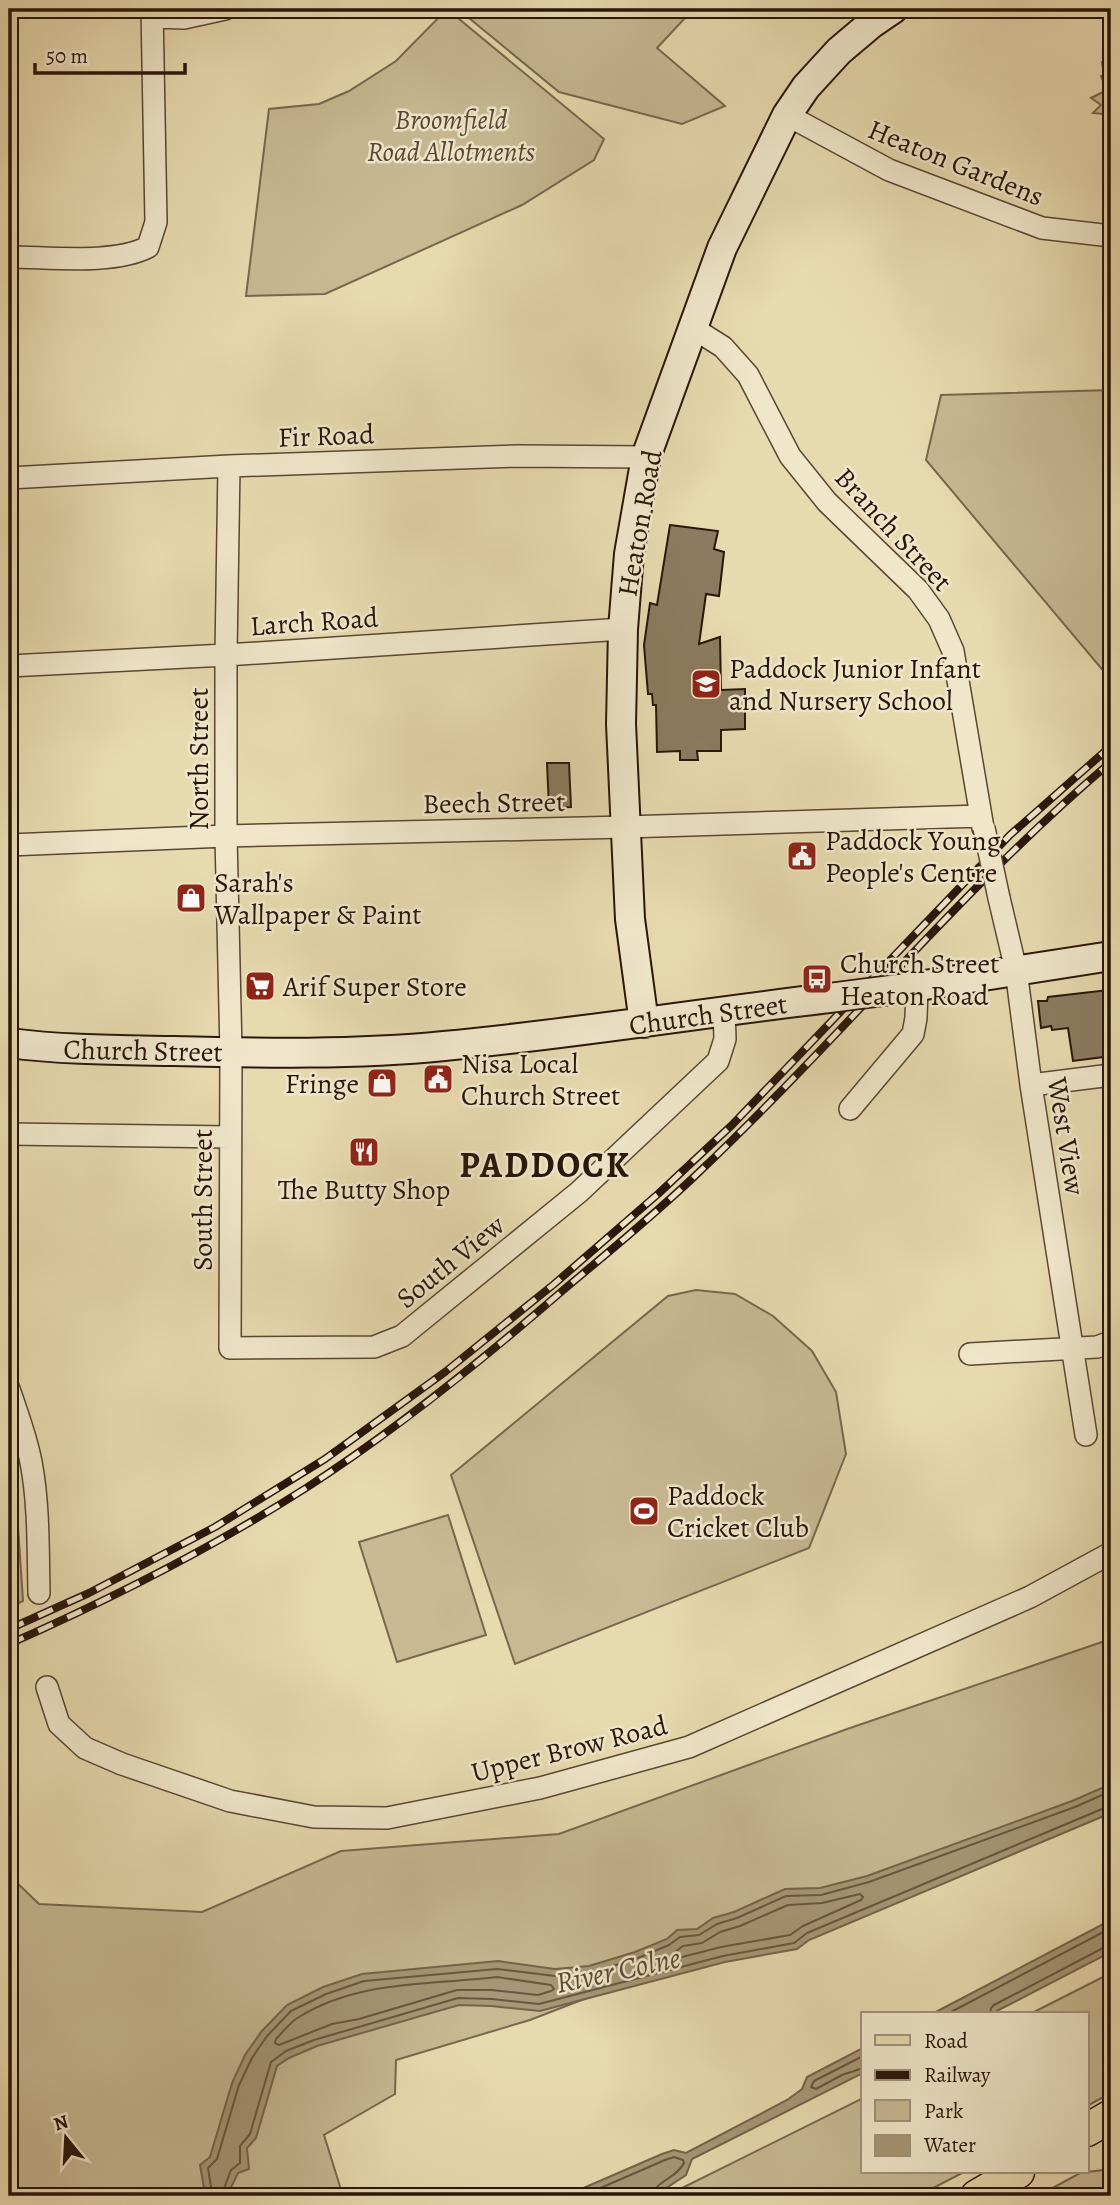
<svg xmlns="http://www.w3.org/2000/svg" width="1120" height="2205" font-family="Alegreya,serif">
  <rect width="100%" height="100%" fill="#e8daaf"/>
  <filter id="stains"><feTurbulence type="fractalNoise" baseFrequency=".00286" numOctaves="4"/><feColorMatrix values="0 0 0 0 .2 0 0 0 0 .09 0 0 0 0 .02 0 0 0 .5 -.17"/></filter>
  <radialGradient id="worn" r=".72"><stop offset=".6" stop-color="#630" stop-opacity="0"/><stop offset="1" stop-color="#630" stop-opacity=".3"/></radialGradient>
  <path fill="#c8b993" stroke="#78674e" stroke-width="2" d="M447 9 604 139 594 160 522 205 325 294 246 296 269 109 319 104 349 91 396 61Z
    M458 9H700L684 19 657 48 725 106 682 124 559 92Z
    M1111 58V115L1093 113 1101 105 1091 98 1107 90 1101 76 1104 75 1102 62Z
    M1111 390V680L926 460 941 395Z
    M696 1290 735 1294 773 1316 812 1351 836 1392 846 1454 809 1548 515 1664 451 1475 668 1296Z
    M9 1440 13 1452 23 1601 9 1608Z
    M448 1515 486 1635 397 1662 359 1542Z
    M1111 1639V1795L530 2020 396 2060 395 2094 324 2135 343 2196H9V1875L39 1904 202 1912 341 1851 559 1834 850 1728Z
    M1111 1973V2093L1087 2106V2014H1030Z
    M863 2098V2172H964L918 2196H666Z
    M1111 2169V2196H1038L1080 2173Z"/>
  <path fill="#a79777" stroke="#75634b" stroke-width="2" d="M1111 1784V1813L809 1940 797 1949 725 1962 540 2011 491 2006 459 2005 317 2046 289 2058 277 2066 256 2138 247 2148 249 2169 238 2173 227 2196H198L204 2188 200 2165 210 2157 232 2083 245 2055 261 2032 287 2005 323 1987 362 1974 498 1961 555 1969 589 1966 635 1952 667 1939 677 1930 697 1929 713 1918 734 1912 785 1889 820 1888 867 1876 1072 1801Z
    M1111 1920V1952L991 2014H932Z
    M863 2048V2073L692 2159 686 2175 654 2196H565L662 2154 674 2150 686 2153 787 2100 802 2089 807 2077Z"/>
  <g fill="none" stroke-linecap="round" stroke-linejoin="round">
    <path stroke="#685640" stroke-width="2" d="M860 1894 863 1897 861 1900 803 1926 790 1935 721 1947 678 1958 674 1956 675 1952 683 1946 702 1943 720 1932 740 1926 788 1905 822 1903Z
      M497 1977 551 1985 554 1989 551 1991 538 1995 492 1990H457L359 2019 332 2024 279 2045 275 2043 276 2039C283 2032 290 2022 299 2017 358 1980 430 1985 497 1977Z
      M947 2014 1111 1928
      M990 2014 991 2008 994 2005 1105 1947 1111 1946
      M863 2056 814 2081 811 2087 816 2089 842 2075 863 2068
      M207 2196 211 2187 208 2168 217 2159 239 2085 252 2058 267 2036 291 2011 326 1994 364 1981 497 1969 555 1976 591 1973 638 1958 669 1945 680 1937 699 1935 717 1924 737 1918 786 1896 821 1895 869 1882 1075 1807 1111 1791
      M221 2196 231 2170 240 2163V2146L250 2134 271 2062 286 2051 314 2040 458 1998 492 1999 539 2004 723 1956 794 1943 807 1933 1102 1809 1111 1807
      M582 2196 665 2160 674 2157 683 2160 684 2163C677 2178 655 2181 652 2196"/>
  </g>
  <path fill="#8c7b60" stroke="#29150a" stroke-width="2" d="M670 525 718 531 714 549 724 552 719 596 706 594 699 644 720 637 721 690 745 689V729L721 730V751H697L698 760H680V751L657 752 656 705H653L652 694H648L644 645 650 603 657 605Z
    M547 763H569L571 807 549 808Z
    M1108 990 1111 1013V1056L1073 1061 1068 1028 1052 1030 1051 1026 1041 1028 1038 1001H1047L1048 997Z"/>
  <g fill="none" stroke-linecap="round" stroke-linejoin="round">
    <g stroke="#594633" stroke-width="24">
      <path id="street" d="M152 17 184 18 225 9
        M787 115 889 170 1042 228 1111 236
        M9 257C49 257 113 265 148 247L156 222 152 9
        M693 328 723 347 748 375 790 456 827 502 918 590 939 619 953 651 983 828
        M229 466 226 655V836L231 1052 230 1348 374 1347 402 1336 579 1192 718 1061 725 1039 724 1010
        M9 478 229 466 518 456 646 457
        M9 666 226 655 623 629
        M9 845 226 836 625 827 981 816
        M999 898 1016 970 1031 1085 1086 1435
        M1031 1085 1111 1075
        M850 1109 913 1034 916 1018 917 987
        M9 1134 230 1137
        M970 1354 1097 1347 1111 1342
        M9 1389C17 1413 26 1436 31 1462 39 1504 38 1549 39 1593
        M47 1687 59 1724 85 1748 122 1764 230 1801 314 1817 387 1818 540 1788 689 1747 1030 1597 1111 1553"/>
    </g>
    <g stroke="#29150a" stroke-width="32">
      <path id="secondary" d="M899 989 1111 956
        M644 1023 630 919 621 724 623 629 629 554 646 457 722 248 787 115 806 87 839 51 871 24 893 9
        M9 1043C63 1050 118 1050 173 1051 263 1053 354 1055 444 1046 573 1034 700 1013 829 998"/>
    </g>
    <g stroke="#29150a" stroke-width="35">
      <path id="primary" d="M1087 2130 1111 2116
        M977 2196 1018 2172"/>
    </g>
    <use href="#street" stroke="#f0e7cb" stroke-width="21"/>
    <use href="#secondary" stroke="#f0e7cb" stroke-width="28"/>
    <use href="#primary" stroke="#e8daaf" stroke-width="32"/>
    <g stroke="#29150a" stroke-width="8">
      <path id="rail" d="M9 1629 89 1593 215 1527 325 1459 445 1372 553 1285 658 1194 732 1125 1010 835 1111 746
        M9 1644C111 1599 212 1548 306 1488 396 1430 480 1362 561 1292 606 1254 653 1216 696 1175 838 1041 962 888 1111 762"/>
    </g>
    <use href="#rail" stroke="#f0e7cb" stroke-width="5" stroke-dasharray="16" stroke-linecap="butt"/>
    <g stroke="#594633" stroke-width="24" stroke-linecap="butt">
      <path id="street-bridge" d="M984 828 999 898"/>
    </g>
    <g stroke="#29150a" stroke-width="32" stroke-linecap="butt">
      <path id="secondary-bridge" d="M829 998 899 989"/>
    </g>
    <use href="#street-bridge" stroke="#f0e7cb" stroke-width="21"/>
    <use href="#secondary-bridge" stroke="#f0e7cb" stroke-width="28"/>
  </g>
  <defs>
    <g id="school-square" transform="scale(1.575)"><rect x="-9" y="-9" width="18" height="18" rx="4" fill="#8f2418" stroke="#f0e7cb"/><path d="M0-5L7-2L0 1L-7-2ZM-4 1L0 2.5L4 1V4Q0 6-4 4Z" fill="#fff"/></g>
    <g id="civic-square" transform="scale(1.575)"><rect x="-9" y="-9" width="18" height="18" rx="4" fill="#8f2418" stroke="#f0e7cb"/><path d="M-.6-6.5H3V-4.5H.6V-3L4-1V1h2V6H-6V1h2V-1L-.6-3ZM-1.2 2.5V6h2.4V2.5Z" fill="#fff"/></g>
    <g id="shop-square" transform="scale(1.575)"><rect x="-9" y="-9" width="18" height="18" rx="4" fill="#8f2418" stroke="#f0e7cb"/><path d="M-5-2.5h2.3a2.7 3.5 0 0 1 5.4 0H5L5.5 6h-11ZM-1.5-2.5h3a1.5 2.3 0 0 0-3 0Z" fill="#fff"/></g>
    <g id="bus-square" transform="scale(1.575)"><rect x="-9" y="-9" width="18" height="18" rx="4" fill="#8f2418" stroke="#f0e7cb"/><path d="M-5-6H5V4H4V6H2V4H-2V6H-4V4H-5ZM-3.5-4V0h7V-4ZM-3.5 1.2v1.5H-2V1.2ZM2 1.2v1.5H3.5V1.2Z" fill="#fff"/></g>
    <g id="supermarket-square" transform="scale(1.575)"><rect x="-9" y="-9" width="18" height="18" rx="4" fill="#8f2418" stroke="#f0e7cb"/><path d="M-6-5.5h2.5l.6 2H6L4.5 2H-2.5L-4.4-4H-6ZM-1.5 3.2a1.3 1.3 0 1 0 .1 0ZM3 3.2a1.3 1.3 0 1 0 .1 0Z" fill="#fff"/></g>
    <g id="restaurant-square" transform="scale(1.575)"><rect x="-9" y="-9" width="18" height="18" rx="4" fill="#8f2418" stroke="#f0e7cb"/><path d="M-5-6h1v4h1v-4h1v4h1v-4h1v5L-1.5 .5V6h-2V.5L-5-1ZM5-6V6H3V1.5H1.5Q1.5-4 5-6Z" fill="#fff"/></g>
    <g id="stadium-square" transform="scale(1.575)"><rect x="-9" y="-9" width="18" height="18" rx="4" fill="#8f2418" stroke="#f0e7cb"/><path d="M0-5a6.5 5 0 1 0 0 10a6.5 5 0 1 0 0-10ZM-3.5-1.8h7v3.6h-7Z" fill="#fff"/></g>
  </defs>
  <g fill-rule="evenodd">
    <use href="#school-square" x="706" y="684"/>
    <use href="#civic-square" x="802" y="856"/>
    <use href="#shop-square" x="191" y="898"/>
    <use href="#bus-square" x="817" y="979"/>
    <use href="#supermarket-square" x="260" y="986"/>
    <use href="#civic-square" x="438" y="1079"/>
    <use href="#shop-square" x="382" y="1083"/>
    <use href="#restaurant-square" x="364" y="1152"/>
    <use href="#stadium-square" x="644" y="1511"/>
  </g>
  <g text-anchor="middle" stroke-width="5" stroke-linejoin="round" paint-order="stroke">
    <g font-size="28" font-style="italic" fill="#594633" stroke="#f0e7cb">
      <text x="451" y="129">Broomfield<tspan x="451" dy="32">Road Allotments</tspan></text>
    </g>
    <g font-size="28" fill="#29150a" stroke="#f0e7cb">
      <text transform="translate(956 162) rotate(22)" y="10">Heaton Gardens</text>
      <text transform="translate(326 435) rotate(-2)" y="10">Fir Road</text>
      <text transform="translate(639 523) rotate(-80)" y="10">Heaton Road</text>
      <text transform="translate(894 529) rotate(47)" y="10">Branch Street</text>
      <text transform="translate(314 621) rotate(-4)" y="10">Larch Road</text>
      <text transform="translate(198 759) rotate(-90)" y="10">North Street</text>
      <text transform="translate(494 802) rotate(-1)" y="10">Beech Street</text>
      <text transform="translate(708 1014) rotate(-8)" y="10">Church Street</text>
      <text transform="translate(143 1050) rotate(1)" y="10">Church Street</text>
      <text transform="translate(1067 1136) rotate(81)" y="10">West View</text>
      <text transform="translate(202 1200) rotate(-90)" y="10">South Street</text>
      <text transform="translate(450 1261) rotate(-39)" y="10">South View</text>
      <text transform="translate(569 1748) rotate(-14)" y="10">Upper Brow Road</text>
    </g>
    <g font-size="28" fill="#29150a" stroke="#f0e7cb" text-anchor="start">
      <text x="729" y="678">Paddock Junior Infant<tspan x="729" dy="32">and Nursery School</tspan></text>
      <text x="825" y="850">Paddock Young<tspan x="825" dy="32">People's Centre</tspan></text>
      <text x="214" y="892">Sarah's<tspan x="214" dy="32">Wallpaper &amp; Paint</tspan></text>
      <text x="840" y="973">Church Street<tspan x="840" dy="32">Heaton Road</tspan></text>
      <text x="283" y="996">Arif Super Store</text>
      <text x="461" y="1073">Nisa Local<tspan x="461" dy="32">Church Street</tspan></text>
      <text x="359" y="1093" text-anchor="end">Fringe</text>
      <text x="364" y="1199" text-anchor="middle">The Butty Shop</text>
      <text x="667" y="1505">Paddock<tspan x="667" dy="32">Cricket Club</tspan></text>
    </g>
    <g font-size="30" font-style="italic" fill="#5b4936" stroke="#f0e7cb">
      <text transform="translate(618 1970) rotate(-12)" y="10">River Colne</text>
    </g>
    <g font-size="35" font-weight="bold" letter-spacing="2" fill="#29150a" stroke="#f0e7cb">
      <text x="545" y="1177">PADDOCK</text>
    </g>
  </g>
  <rect width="1120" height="2205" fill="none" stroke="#e8daaf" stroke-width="35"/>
  <rect x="10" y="10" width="1099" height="2184" fill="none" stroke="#29150a" stroke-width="3.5"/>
  <rect x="18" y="18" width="1085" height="2170" fill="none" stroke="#29150a" stroke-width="2"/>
  <rect x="861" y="2012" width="228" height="161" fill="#f0e7cb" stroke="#a0937e" stroke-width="2"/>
  <rect x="875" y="2035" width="35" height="10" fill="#e8daaf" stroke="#a0937e" stroke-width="2"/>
  <text x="924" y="2048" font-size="21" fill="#29150a">Road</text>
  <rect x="875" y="2070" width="35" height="10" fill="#29150a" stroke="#a0937e" stroke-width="2"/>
  <text x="924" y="2082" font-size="21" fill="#29150a">Railway</text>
  <rect x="875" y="2100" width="35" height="21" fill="#c8b993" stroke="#a0937e" stroke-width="2"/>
  <text x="924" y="2118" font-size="21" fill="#29150a">Park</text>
  <rect x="875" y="2135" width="35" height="21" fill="#a79777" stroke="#a0937e" stroke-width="2"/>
  <text x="924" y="2152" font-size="21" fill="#29150a">Water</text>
  <g transform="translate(66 2138) rotate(342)" stroke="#f0e7cb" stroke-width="5" paint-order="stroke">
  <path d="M0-5L12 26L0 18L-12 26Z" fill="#29150a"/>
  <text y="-10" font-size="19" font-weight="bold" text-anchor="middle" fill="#29150a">N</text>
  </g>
  <path d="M35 63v10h150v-10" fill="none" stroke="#29150a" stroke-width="3.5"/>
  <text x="46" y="63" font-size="21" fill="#29150a" stroke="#f0e7cb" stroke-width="5" paint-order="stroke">50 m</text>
  <rect width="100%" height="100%" filter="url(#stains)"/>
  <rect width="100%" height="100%" fill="url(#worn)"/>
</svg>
